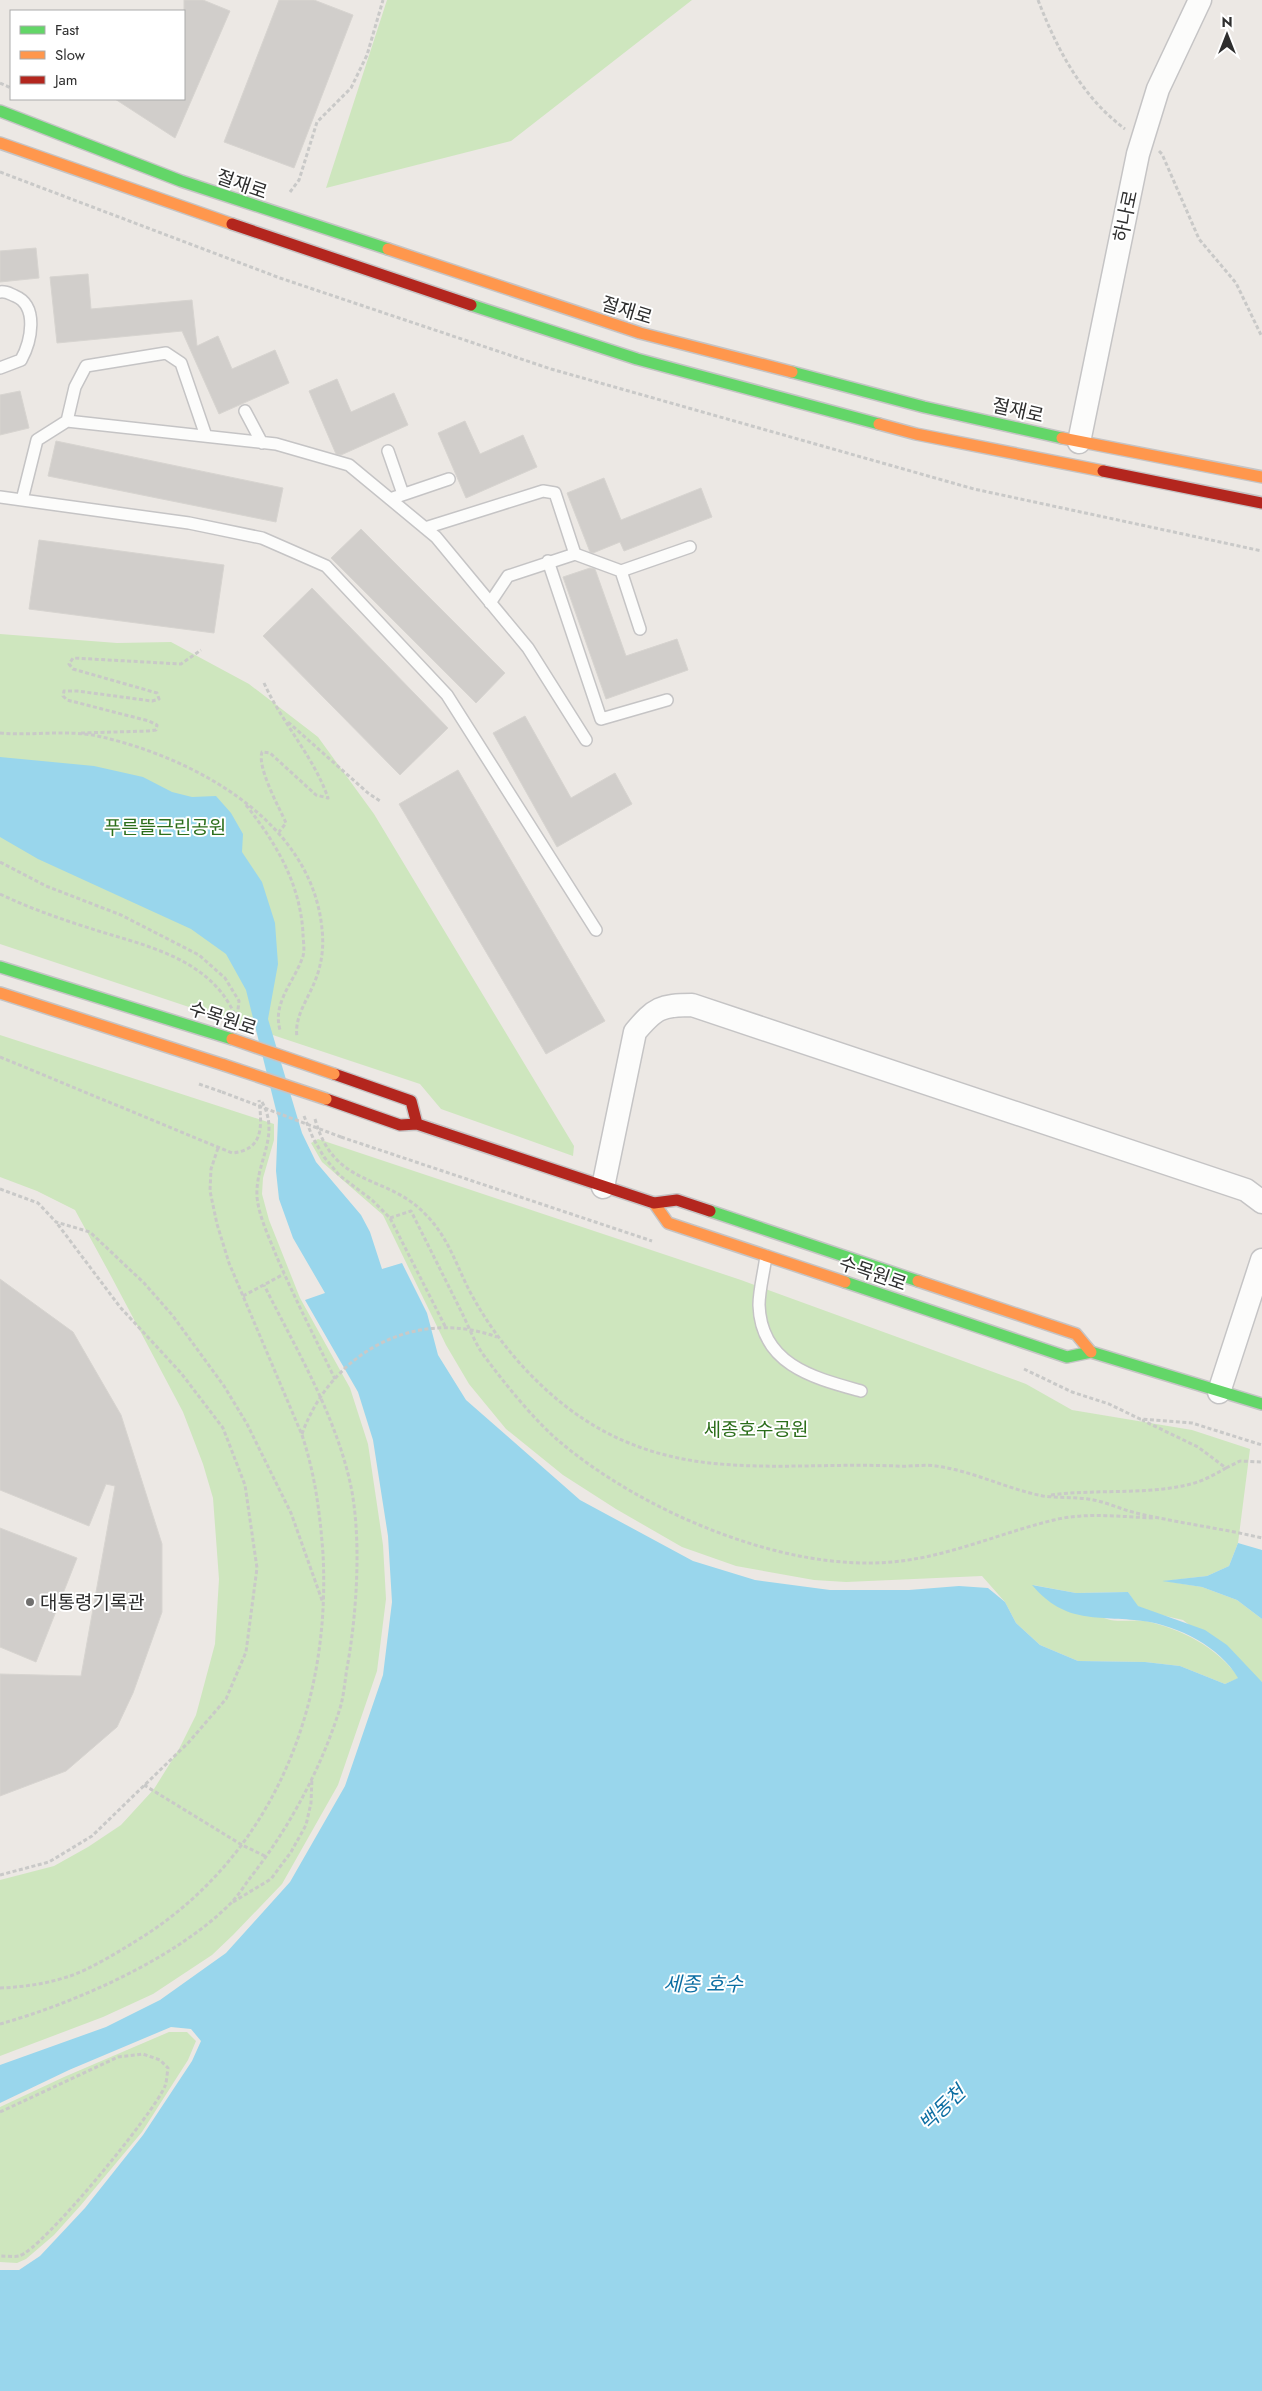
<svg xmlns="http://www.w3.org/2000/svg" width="1262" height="2391" font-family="Jost,'Noto Sans KR',sans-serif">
  <rect width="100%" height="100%" fill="#ece8e4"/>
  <path fill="#cee6be" d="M387 0H692L511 141 326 188Z
    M0 634 117 643 171 642 249 684 318 737 374 814 574 1146 573 1156 441 1109 420 1084 0 944Z
    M0 1035 274 1124V1140L263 1178 262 1194 269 1220 300 1298 350 1388 368 1444 383 1545 386 1599 377 1671 338 1785 282 1884 233 1935 212 1955 153 1994 103 2017 0 2056V1880L54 1866 88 1847 121 1825 154 1789 179 1749 196 1715 215 1644 219 1579 213 1498 203 1464 183 1412 111 1276 75 1210 37 1191 0 1177Z
    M318 1139 741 1280 1026 1384 1072 1410 1192 1430 1250 1449 1238 1543 1229 1566 1207 1576 1165 1581 1202 1587 1237 1600 1262 1619V1682L1183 1620 1157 1614 1137 1606 1128 1592 1076 1593 1033 1585C1056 1596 1083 1612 1107 1619 1119 1623 1133 1619 1145 1621 1182 1629 1217 1647 1239 1678L1225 1684 1180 1666 1145 1662 1078 1661 1040 1645 1016 1623 1005 1602 982 1576 846 1582 814 1580 736 1566 682 1547 616 1509 563 1475 506 1429 469 1384 446 1345 383 1215 322 1162 311 1143Z
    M169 2032H187L196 2041 188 2060 142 2132 81 2205 54 2235 26 2259 17 2263 0 2262V2107L64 2077Z"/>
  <path fill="#99d6ec" d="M0 757 94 766 143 777 172 792 192 797 216 796 231 813 243 834 242 852 262 882 275 923 278 964 268 1019 302 1133 316 1162 361 1215 370 1232 382 1269 402 1263 427 1313 438 1355 466 1400 580 1500 693 1561 755 1580 830 1590H909L959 1586 988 1588 1005 1602 1016 1623 1040 1645 1078 1661 1145 1662 1180 1666 1225 1684 1238 1678C1220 1647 1179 1626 1143 1621 1097 1615 1066 1625 1032 1585L1076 1593 1128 1592 1138 1606 1205 1630 1227 1645 1262 1682V2391H0V2270H19L40 2256 85 2208 143 2135 192 2061 201 2041 191 2029 171 2027 69 2070 0 2103V2065L106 2027 160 2000 226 1953 290 1882 345 1786 383 1675 392 1602 388 1536 373 1440 358 1392 305 1300 325 1293 293 1238 279 1199 276 1171 278 1118 246 990 226 954 191 929 38 859 0 837Z
    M1238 1543 1262 1550V1619L1237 1600 1202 1587 1162 1581 1207 1576 1229 1566Z"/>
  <path fill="#d1cecb" stroke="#d7d4d0" d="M184 0H203L230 11 175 138 115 99H184Z
    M279 0H314L353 15 294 168 224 142Z
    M36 248 39 278 0 282V251Z
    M88 274 91 309 192 300 197 346 218 336 232 369 275 350 289 383 219 414 182 331 57 343 50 277Z
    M337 379 351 412 394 393 408 425 341 455 336 454 309 391Z
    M20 391 29 428 0 435V395Z
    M465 421 480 454 523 435 537 467 466 498 438 433Z
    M56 441 283 488 276 522 48 476Z
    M604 478 621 520 701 488 712 517 624 551 620 542 593 553 590 552 567 493Z
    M361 529 505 673 476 703 331 558Z
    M39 540 224 565 214 633 29 609Z
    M590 568 595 569 626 656 677 639 688 670 606 699 563 577Z
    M312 588 448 728 400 775 263 636Z
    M525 716 571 798 615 773 632 804 557 847 493 733Z
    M458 770 605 1021 546 1054 399 804Z
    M0 1279 73 1332 121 1415 162 1544V1612L133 1693 117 1727 66 1771 0 1796V1674L81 1676 115 1486 106 1484 89 1526 0 1490Z
    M0 1528 77 1558 36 1662 0 1647Z"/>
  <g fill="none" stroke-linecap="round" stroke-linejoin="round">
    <g stroke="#c5c4c5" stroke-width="14">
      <path id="lane" d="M0 292C6 291 10 294 15 296 39 306 31 342 21 360L0 368
        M245 411 262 443
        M67 421 75 387 86 366 166 353 181 363 206 436
        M388 451 403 494
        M0 497 189 523 262 538 326 566 447 695 596 930
        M390 499 449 479
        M22 500 37 440 67 421 276 444 349 465 436 537 528 648 586 740
        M425 528 543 491 555 493 575 554
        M548 561 601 719 667 700
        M621 571 690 547
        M490 603 508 576 575 554 621 571 640 629
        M766 1256C764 1272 759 1290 759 1305 761 1365 814 1378 861 1391"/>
    </g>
    <g stroke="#c5c4c5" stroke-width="25">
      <path id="street" d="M1079 442 1138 154 1158 89 1200 0
        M603 1187 635 1032C655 1008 661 1005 692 1005L1246 1190 1262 1202
        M1219 1392 1262 1260"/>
    </g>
    <g stroke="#c5c4c5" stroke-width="14">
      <path id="fast" d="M0 111 181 181 388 249
        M471 305 637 359 879 424
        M792 372 924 407 1062 438
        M0 967 232 1039
        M710 1211 918 1281
        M845 1282 1067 1357 1091 1352 1262 1404"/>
    </g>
    <g stroke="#c5c4c5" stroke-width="14">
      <path id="slow" d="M0 143 232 224
        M388 249 640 333 792 372
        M879 424 916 434 1103 471
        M1062 438 1262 477
        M0 993 224 1065
        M654 1203 668 1223 845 1282
        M918 1281 1076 1334 1091 1352"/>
    </g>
    <g stroke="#c5c4c5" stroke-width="14">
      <path id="jam" d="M232 224 471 305
        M1103 471 1262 503
        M334 1074 411 1101 417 1124
        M326 1099 400 1125 417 1124 654 1203 677 1200 710 1211"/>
    </g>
    <path stroke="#c9c9c8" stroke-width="3" stroke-dasharray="4 2.5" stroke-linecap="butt" d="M1038 0C1057 49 1081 96 1125 129
      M0 83 11 88
      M1159 151 1162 154 1199 239 1236 283 1262 337
      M0 172 280 278 551 369 974 489 1262 551
      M290 192 299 180 317 122 351 88 367 55 383 0
      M264 683C282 723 314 757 328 798L316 795 270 753 262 752C257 768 279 807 286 823L279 832
      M288 722 368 793 380 801
      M0 733C33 736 69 729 102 737 196 759 312 822 322 929 324 946 322 964 315 981 308 999 294 1017 297 1037
      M81 733 148 731 156 730 157 725 149 721 67 700 63 696 64 691H77L152 701 159 699 157 693 73 669 69 664 73 658 181 664 201 650
      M246 805C276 843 300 883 303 933 303 940 305 949 303 956 295 981 272 1002 280 1030
      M0 862 46 886 121 915 199 955 225 978 239 1001 237 1018
      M0 894C29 908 58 918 89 928 145 946 209 957 235 1015
      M0 1057 232 1153C264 1150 262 1126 259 1100
      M199 1084 222 1092
      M262 1102C281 1136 255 1162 257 1197 259 1217 269 1237 276 1255 294 1297 315 1338 335 1379
      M304 1116 313 1138 324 1157 339 1175 372 1200 390 1218 446 1328
      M315 1119C335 1191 388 1172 428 1217 448 1238 456 1264 469 1290 493 1335 524 1373 564 1405 669 1487 775 1461 897 1466 910 1467 923 1464 936 1466 973 1471 1007 1489 1043 1496 1058 1498 1073 1497 1088 1499 1104 1501 1120 1509 1136 1513 1178 1523 1220 1528 1262 1538
      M341 1137 652 1241
      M0 1189 38 1203 56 1222 90 1232 144 1283 173 1316 224 1386 247 1424 291 1513 323 1603
      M390 1218 411 1211C428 1245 445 1279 462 1313 469 1327 475 1344 485 1357 505 1384 535 1421 560 1442 642 1511 783 1572 892 1562 948 1557 1000 1533 1054 1520 1086 1512 1122 1517 1154 1518
      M243 1296 284 1274
      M1024 1369 1072 1392 1109 1404 1140 1419 1192 1423 1262 1445
      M302 1434C331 1353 415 1307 497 1337
      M1226 1468 1240 1461 1262 1462
      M1051 1495C1096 1489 1143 1495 1187 1485 1201 1482 1214 1475 1226 1468L1198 1447 1142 1420
      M144 1785 242 1845 267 1857
      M0 1875 49 1862 92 1836 189 1742 226 1699 246 1652 257 1568 245 1485 223 1428 181 1373 120 1307 56 1222
      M233 1902 271 1879 291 1852 306 1825 311 1803 312 1778
      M0 1988C23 1987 45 1984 67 1977 90 1970 123 1949 144 1936 274 1852 331 1705 323 1554 320 1513 315 1474 302 1435L229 1263 217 1224 210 1191 211 1169 218 1148
      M0 2024C75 2003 175 1959 230 1904 238 1896 244 1886 250 1878 290 1827 322 1767 341 1705 344 1693 345 1680 347 1668 357 1614 362 1535 350 1482 334 1412 296 1349 264 1285
      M0 2112 118 2057 143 2054 160 2060 168 2068C167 2073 167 2081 165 2086 155 2112 42 2250 19 2256 14 2257 6 2256 0 2256"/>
    <use href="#lane" stroke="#fcfcfb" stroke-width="11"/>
    <use href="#street" stroke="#fcfcfb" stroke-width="22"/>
    <use href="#fast" stroke="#63d668" stroke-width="11"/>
    <use href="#slow" stroke="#ff974d" stroke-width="11"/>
    <use href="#jam" stroke="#b3261e" stroke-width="11"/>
    <g stroke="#c5c4c5" stroke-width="14" stroke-linecap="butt">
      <path id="slow-bridge" d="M232 1039 334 1074
        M224 1065 326 1099"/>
    </g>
    <path stroke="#c9c9c8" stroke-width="3" stroke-dasharray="4 2.5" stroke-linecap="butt" d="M222 1092 341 1137"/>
    <use href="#slow-bridge" stroke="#ff974d" stroke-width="11"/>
  </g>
  <circle fill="#706f6e" stroke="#fff" stroke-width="2" cx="30" cy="1602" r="5"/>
  <g text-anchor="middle" stroke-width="4" stroke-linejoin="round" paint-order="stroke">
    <g font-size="19" fill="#2e2e2e" stroke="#fff">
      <text transform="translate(242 184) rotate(19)" y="7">절재로</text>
      <text transform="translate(1125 216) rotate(-78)" y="7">하나로</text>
      <text transform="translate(627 310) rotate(17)" y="7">절재로</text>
      <text transform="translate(1018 410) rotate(13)" y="7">절재로</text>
      <text transform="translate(223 1018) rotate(18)" y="7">수목원로</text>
      <text transform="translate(873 1273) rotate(19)" y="7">수목원로</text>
    </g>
    <g font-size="19" fill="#2c6e1b" stroke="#fff">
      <text x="165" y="834">푸른뜰근린공원</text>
      <text x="756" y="1436">세종호수공원</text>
    </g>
    <g font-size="19" fill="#2e2e2e" stroke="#fff" text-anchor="start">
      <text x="40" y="1609">대통령기록관</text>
    </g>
    <g font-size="20" font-style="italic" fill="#0d6fa3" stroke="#fff">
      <text x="703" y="1991">세종 호수</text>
      <text transform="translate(942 2108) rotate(-44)" y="7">백동천</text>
    </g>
  </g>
  <rect x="10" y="10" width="175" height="90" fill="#ffffff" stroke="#ababab"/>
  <rect x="20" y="26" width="25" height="8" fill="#63d668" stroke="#ababab"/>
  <text x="55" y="35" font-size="15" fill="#2e2e2e">Fast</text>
  <rect x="20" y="51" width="25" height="8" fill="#ff974d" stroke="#ababab"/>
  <text x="55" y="60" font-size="15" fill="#2e2e2e">Slow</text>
  <rect x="20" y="76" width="25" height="8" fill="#b3261e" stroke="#ababab"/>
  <text x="55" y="85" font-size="15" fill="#2e2e2e">Jam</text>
  <g transform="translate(1227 35)" stroke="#ffffff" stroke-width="4" paint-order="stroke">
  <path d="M0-4L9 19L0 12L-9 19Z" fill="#2e2e2e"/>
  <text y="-8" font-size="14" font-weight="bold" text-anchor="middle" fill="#2e2e2e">N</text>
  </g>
</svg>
